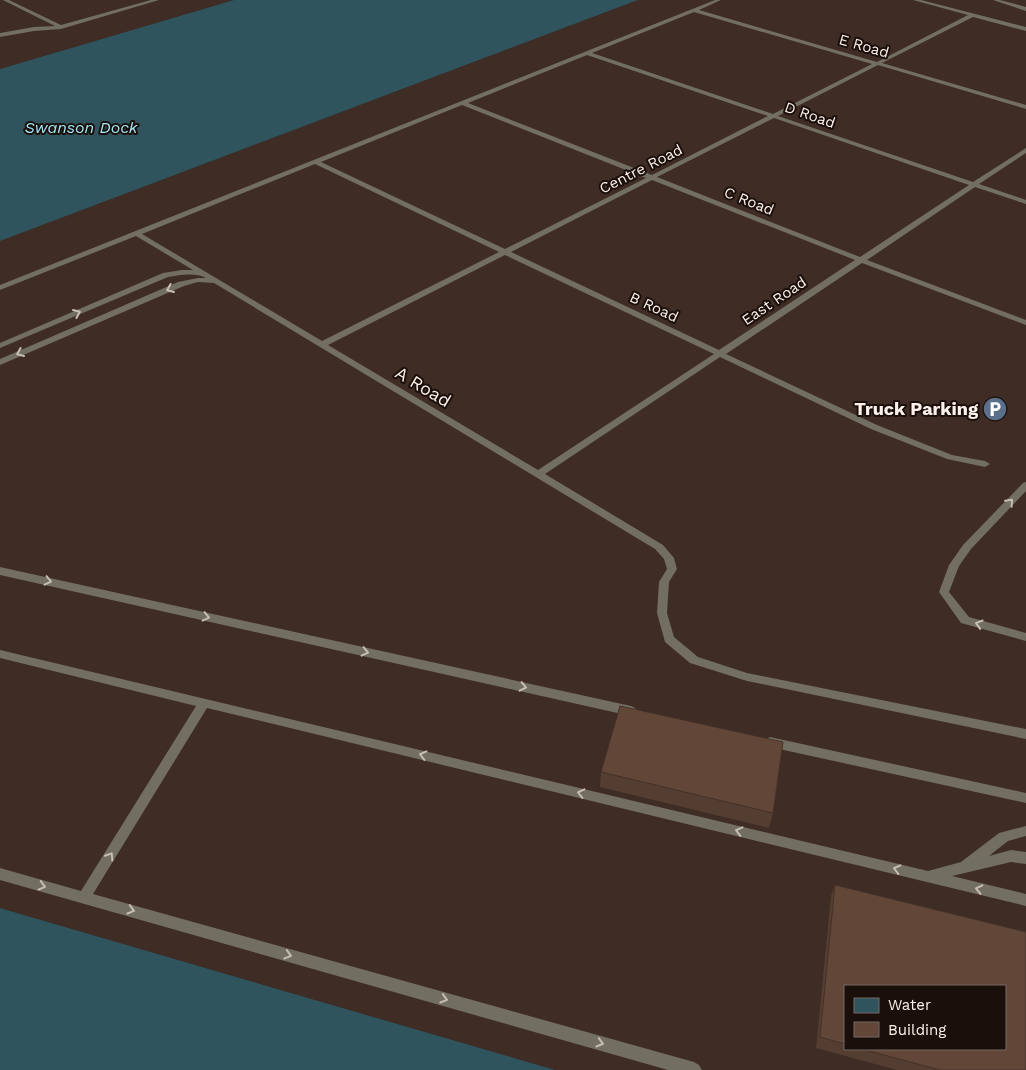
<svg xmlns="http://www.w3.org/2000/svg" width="1026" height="1070" font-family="'Work Sans',sans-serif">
  <rect width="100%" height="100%" fill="#3b2216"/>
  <path fill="#3e2c25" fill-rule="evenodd" d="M0 0H234L0 69Z
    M638 0H1026V1070H555L0 908V241ZM845 986H1005V1049H845Z"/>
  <path fill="#30545e" d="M234 0H638L0 241V69Z
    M0 908 555 1070H0Z"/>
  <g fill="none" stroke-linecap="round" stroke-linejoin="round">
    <path fill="#726e61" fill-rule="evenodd" d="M3 0H9L61 25 151 0H159L61 29 34 31 0 37V33L34 27 55 26Z
      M715 0H721L699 10 877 62 968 15 913 0H921L1026 27V31L973 17 882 63 1026 105V109L878 65 778 116 973 182 1026 148V153L979 184 1026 200V204L975 187 867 260 1026 320V325L862 263 726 354 877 425 952 455 985 461 990 464 985 467 947 459 871 429 720 357 545 474 663 545 674 558 677 569 669 582 667 613 674 637 698 657 747 673 1026 729V739L747 681 690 663 665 642 657 613 659 582 667 569 664 559 655 549 214 283 198 282 184 286 0 365V359L178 282 198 278H206C195 272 180 275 168 277L0 348V343L163 273 182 270H193L136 236 0 290V285ZM694 12 872 64 773 114 592 53ZM587 55 768 116 652 175 468 103ZM462 105 646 178 505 249 321 162ZM774 118 969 185 860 257 657 177ZM315 164 499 252 322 341 142 234ZM652 180 855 260 719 350 511 252ZM505 255 714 354 538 470 328 345Z
      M993 0H1000L1026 7V11Z
      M1026 482V491L971 549 959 566 949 592 969 617 1026 633V641L961 623 939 592 949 565 963 545 1023 483Z
      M0 567 631 706 635 708 637 711 635 714 631 716 0 575Z
      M0 650 928 871 961 862 999 833 1026 826V836L1008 841 989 856 1011 850 1026 852V864L1011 862 952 876 1026 894V906L207 708 93 894 694 1062 699 1065 702 1070H668L0 880V868L81 891 196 706 0 658Z
      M770 737 1026 793V803L770 747 766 745 764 742 766 739Z"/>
  </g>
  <path fill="#543d31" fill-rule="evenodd" d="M601 772 773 813 769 828 600 787Z
    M835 885 1026 932V1070H897L816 1048 831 896ZM845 986H1005V1049H845Z"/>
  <path fill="#624739" stroke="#453228" d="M620 706 783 742 773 813 601 772Z
    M835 885 1026 932V1070H940L862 1049H1005V986H845V1044L820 1037Z"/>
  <defs><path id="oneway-chevron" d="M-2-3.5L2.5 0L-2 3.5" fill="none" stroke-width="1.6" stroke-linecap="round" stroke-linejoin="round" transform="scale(1.25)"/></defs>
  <g stroke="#c6bdb3">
    <use href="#oneway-chevron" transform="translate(170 289) rotate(157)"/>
    <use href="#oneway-chevron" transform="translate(77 313) rotate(-23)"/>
    <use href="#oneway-chevron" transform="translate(20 353) rotate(157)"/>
    <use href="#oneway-chevron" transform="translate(1010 502) rotate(-47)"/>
    <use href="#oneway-chevron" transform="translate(48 581) rotate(13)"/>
    <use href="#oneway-chevron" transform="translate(206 617) rotate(13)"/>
    <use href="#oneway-chevron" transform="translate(979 624) rotate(-164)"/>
    <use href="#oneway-chevron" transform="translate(365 652) rotate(13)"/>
    <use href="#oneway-chevron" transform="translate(523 687) rotate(13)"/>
    <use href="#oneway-chevron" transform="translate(423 755) rotate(-166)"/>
    <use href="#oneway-chevron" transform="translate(581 793) rotate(-166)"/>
    <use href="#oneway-chevron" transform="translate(739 831) rotate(-166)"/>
    <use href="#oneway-chevron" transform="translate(110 856) rotate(-58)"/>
    <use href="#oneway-chevron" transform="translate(897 869) rotate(-166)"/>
    <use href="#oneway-chevron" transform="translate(42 886) rotate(15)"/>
    <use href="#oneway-chevron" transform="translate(979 889) rotate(-167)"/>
    <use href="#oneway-chevron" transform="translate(131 910) rotate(16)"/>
    <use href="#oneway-chevron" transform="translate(288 955) rotate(16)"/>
    <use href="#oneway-chevron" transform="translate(444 999) rotate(16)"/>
    <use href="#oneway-chevron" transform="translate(600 1043) rotate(16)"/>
  </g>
  <defs>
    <g id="parking-disc" transform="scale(1.25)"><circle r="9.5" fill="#5c6f8a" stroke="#1a0f0a"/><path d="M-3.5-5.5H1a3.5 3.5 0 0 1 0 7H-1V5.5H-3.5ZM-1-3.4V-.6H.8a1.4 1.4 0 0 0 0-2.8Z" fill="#fff"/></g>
  </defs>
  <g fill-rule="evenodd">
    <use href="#parking-disc" x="995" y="409"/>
  </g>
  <g text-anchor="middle" stroke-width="4" stroke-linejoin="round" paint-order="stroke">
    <g font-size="15" fill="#fef1ea" stroke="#1a0f0a">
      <text transform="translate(864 46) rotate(16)" y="5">E Road</text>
      <text transform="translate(810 115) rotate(19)" y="5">D Road</text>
      <text transform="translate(641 169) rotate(-27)" y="5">Centre Road</text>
      <text transform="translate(749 201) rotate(22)" y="5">C Road</text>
      <text transform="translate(774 301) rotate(-34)" y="5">East Road</text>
      <text transform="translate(654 307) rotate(25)" y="5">B Road</text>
    </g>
    <g font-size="16" font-style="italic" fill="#a3e9fc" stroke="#1a0f0a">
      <text x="81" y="133">Swanson Dock</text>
    </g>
    <g font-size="18" fill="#fef1ea" stroke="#1a0f0a">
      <text transform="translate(423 387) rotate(31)" y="6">A Road</text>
    </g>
    <g font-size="18" font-weight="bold" fill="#fef1ea" stroke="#1a0f0a" text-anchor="end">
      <text x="978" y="415">Truck Parking</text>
    </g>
  </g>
  <rect x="844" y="985" width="162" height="65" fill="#1a0f0a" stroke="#756964"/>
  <rect x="854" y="998" width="25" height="15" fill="#30545e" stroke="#756964"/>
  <text x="888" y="1010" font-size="15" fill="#fef1ea">Water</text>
  <rect x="854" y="1022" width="25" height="15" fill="#624739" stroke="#756964"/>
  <text x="888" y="1035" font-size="15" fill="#fef1ea">Building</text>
</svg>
